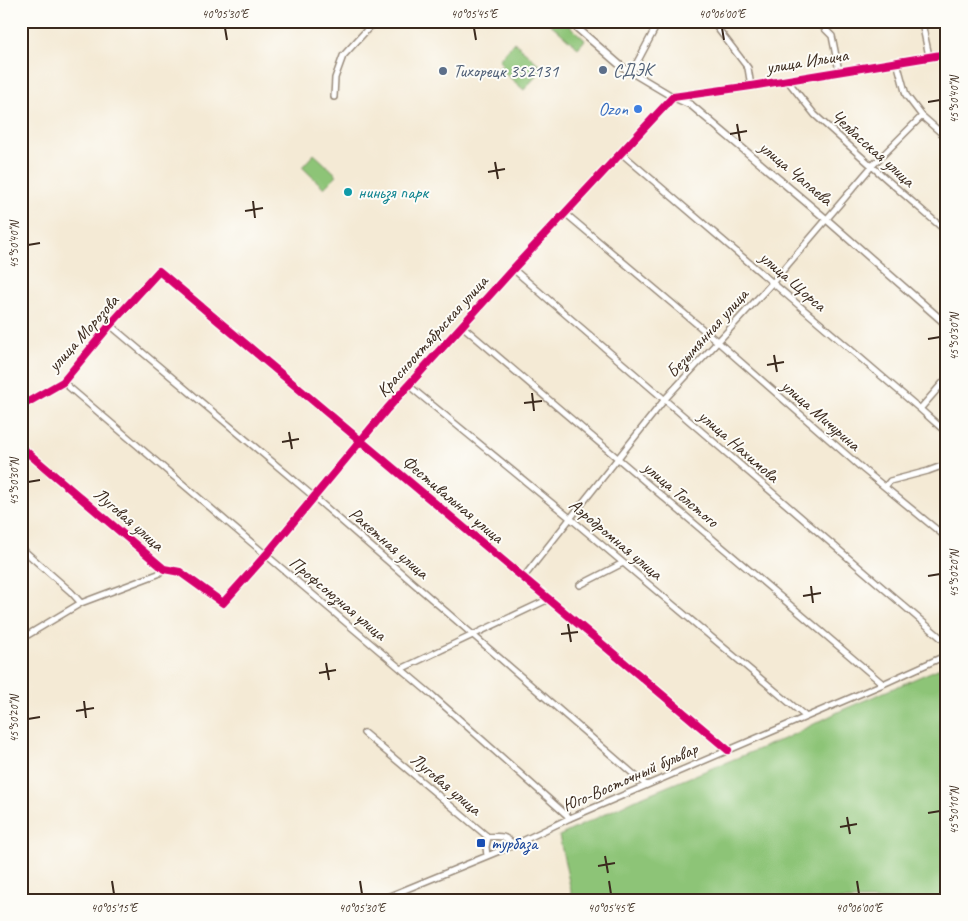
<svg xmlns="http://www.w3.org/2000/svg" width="968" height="921" font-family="Caveat,sans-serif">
  <rect width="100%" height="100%" fill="#fdfcf7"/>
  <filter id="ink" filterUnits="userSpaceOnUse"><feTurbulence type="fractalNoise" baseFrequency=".02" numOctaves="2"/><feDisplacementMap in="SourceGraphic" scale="10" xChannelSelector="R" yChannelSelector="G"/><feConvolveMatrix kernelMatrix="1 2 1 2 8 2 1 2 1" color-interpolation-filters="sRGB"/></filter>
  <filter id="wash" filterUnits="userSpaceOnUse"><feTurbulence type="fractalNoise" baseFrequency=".0096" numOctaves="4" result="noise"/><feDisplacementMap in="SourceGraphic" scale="20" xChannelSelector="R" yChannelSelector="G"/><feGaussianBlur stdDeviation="1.12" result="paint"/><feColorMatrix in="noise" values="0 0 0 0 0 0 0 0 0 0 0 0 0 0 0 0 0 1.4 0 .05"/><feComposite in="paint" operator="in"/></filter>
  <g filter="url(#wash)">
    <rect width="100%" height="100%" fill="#f4ead5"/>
    <path fill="#8dc477" stroke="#64774a" d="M547 21H564L585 40 578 48Z
      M514 42 543 68 524 90 499 68 503 64 499 60Z
      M314 154 337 175 324 188 302 167Z
      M947 665V900H573L559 836 634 800 788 737 840 711Z"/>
  </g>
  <g filter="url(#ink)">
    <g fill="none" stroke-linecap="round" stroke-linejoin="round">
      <g stroke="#988a7a" stroke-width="8">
        <path id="minor" d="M712 21 748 68 751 86
          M817 21 832 36 839 71
          M921 21 922 23 929 56
          M897 62 906 95 922 116 947 138
          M632 72 659 21
          M787 80 815 115 884 177 947 232
          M334 97 335 78 343 56 375 21
          M621 153 920 409 947 433
          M565 213 718 342 864 470 947 538
          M513 269C658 393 802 519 947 643
          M110 325 314 497 646 785
          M461 325 883 684
          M63 382 266 555 433 696 570 818
          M408 385 570 518 805 716
          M21 406 63 382 110 325 159 271 728 750
          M920 409 947 378
          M21 447 164 569 180 572 223 603 266 555 387 409 513 269 673 97 751 86 947 54
          M885 487 890 481 928 471 947 464
          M21 548 71 592 81 603
          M523 578 665 399 773 282 872 166 922 116
          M580 585 623 563
          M21 639 81 603 158 574 164 569
          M401 669 549 599
          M364 733 488 837C500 836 505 835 514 845
          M487 856 486 847 488 837
          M380 900 514 845 570 818 883 684 947 655"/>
      </g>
      <g stroke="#988a7a" stroke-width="9">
        <path id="major" d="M569 21 621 66 673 97 691 105 826 219 947 325"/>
      </g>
      <use href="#minor" stroke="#fff" stroke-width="5"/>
      <use href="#major" stroke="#fff" stroke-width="6"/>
      <g stroke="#fdfcf7" stroke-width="11">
        <path id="cycleway" d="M21 406 63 382 110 325 159 271 728 750
          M21 447 164 569 180 572 223 603 266 555 387 409 513 269 673 97 751 86 947 54"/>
      </g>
      <use href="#cycleway" stroke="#d6006c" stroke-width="8"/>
    </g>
  </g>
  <path fill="none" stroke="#3b2a1e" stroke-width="2" d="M225 28 227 40M474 28 476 40M722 28 724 40M928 102 940 100M737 124 740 141M730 134 747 131M495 162 498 179M488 172 505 169M253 201 255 218M245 211 263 208M28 245 40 243M928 339 940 337M774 355 777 372M767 365 784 362M532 393 534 411M524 403 542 401M289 432 292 449M282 442 299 439M28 482 40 480M928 576 940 574M811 586 813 603M803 596 821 593M568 624 571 642M561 634 578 632M326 663 329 680M319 673 336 670M84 701 86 718M76 711 94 708M28 719 40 717M928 813 940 811M847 817 850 834M840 827 857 824M605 856 608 873M598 866 615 863M112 881 114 894M360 881 362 894M609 881 611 894M857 881 859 894"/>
  <g fill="#5c6f8a" stroke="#fdfcf7" stroke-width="2">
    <circle cx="603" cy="70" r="5"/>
    <circle cx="443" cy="71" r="5"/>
  </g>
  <circle fill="#3f7fe0" stroke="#fdfcf7" stroke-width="2" cx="638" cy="109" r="5"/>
  <circle fill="#0f9aa8" stroke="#fdfcf7" stroke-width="2" cx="348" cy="192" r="5"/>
  <rect fill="#1a4fb4" stroke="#fdfcf7" stroke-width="2" x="476" y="838" width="10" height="10" rx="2.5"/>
  <g text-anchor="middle" stroke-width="4" stroke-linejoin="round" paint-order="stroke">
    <g font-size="18" fill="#3b2a1e" stroke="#fdfcf7">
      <text transform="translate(807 61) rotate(-9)" y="6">улица Ильича</text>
      <text transform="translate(873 148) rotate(42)" y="6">Челбасская улица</text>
      <text transform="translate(796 173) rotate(40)" y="6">улица Чапаева</text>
      <text transform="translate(793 281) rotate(41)" y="6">улица Щорса</text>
      <text transform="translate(83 333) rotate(-48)" y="6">улица Морозова</text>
      <text transform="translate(707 333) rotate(-48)" y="6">Безымянная улица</text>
      <text transform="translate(432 336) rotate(-48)" y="6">Краснооктябрьская улица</text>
      <text transform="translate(821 415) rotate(41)" y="6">улица Мичурина</text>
      <text transform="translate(739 446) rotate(41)" y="6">улица Нахимова</text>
      <text transform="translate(681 494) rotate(40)" y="6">улица Толстого</text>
      <text transform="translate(453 499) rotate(40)" y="6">Фестивальная улица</text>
      <text transform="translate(129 519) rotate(41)" y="6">Луговая улица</text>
      <text transform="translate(616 539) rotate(40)" y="6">Аэродромная улица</text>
      <text transform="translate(389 543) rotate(41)" y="6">Ракетная улица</text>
      <text transform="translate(338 598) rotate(40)" y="6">Профсоюзная улица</text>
      <text transform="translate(630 777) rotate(-24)" y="6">Юго-Восточный бульвар</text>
      <text transform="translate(446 784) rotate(40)" y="6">Луговая улица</text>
    </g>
    <g font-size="18" fill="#4e5e75" stroke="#fdfcf7" text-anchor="start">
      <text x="613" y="76">СДЭК</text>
      <text x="453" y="77">Тихорецк 352131</text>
    </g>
    <g font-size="18" fill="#366cbe" stroke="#fdfcf7" text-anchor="end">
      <text x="628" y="115">Ozon</text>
    </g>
    <g font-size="18" fill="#0d838f" stroke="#fdfcf7" text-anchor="start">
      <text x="358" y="198">ниньзя парк</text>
    </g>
    <g font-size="18" fill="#164399" stroke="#fdfcf7" text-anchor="start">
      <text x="491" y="849">турбаза</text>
    </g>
  </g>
  <rect width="968" height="921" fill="none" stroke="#fdfcf7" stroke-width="55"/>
  <rect x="28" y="28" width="912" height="866" fill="none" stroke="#3b2a1e" stroke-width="2"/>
  <g font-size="12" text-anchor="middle" fill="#3b2a1e">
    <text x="225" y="18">40°05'30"E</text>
    <text x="474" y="18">40°05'45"E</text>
    <text x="722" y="18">40°06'00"E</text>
    <text transform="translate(954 100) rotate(-90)" y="4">45°50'40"N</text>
    <text transform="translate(14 245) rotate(-90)" y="4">45°50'40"N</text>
    <text transform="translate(954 337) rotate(-90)" y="4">45°50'30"N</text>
    <text transform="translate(14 482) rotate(-90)" y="4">45°50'30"N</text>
    <text transform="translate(954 574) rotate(-90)" y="4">45°50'20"N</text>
    <text transform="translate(14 719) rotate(-90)" y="4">45°50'20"N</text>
    <text transform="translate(954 811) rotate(-90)" y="4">45°50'10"N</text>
    <text x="114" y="912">40°05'15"E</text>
    <text x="362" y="912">40°05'30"E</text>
    <text x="611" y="912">40°05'45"E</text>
    <text x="859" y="912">40°06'00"E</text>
  </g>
</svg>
